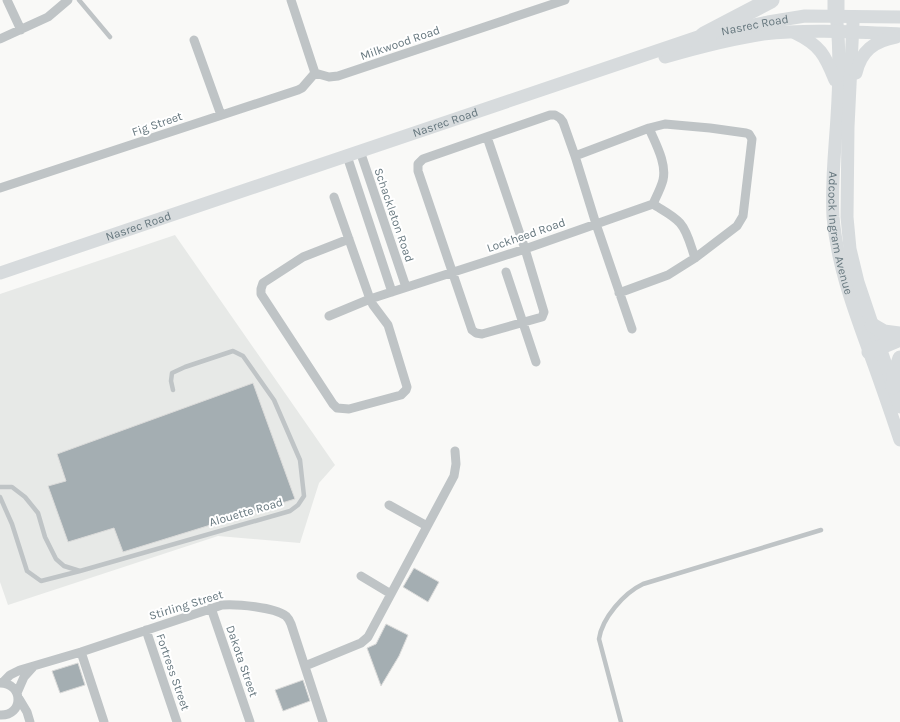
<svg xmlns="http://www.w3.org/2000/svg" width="900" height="722" font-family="Karla,sans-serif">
  <rect width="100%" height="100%" fill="#f9f9f7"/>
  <path fill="#e7e9e7" d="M175 235 335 465 319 483 300 543 218 536 8 605 0 582V294Z"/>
  <path fill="#a4aeb2" stroke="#dbdbda" d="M253 383 295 499 123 552 114 528 68 542 48 486 66 481 57 454Z
    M414 568 439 582 428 602 403 587Z
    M386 624 408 635 399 656 381 686 367 648 376 644Z
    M78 663 85 685 60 693 52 671Z
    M303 680 310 701 283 711 275 690Z"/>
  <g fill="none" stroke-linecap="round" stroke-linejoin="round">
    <path stroke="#bfc4c6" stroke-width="4.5" d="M79 0 110 37
      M0 487H12L25 497 38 513 45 537 56 559 64 566 80 571
      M0 497 12 524 27 571 41 581 80 571 290 511 298 505 304 496 300 460 274 400 243 356 233 351 185 367 172 373 171 381 173 390
      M621 722 599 639C602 618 624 593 643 584L821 530"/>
    <path stroke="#bfc4c6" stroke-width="9" d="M7 0 21 30
      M291 0 315 73 329 77 338 76 565 0
      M0 39 48 17 68 0
      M194 40 221 115
      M649 128C655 143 667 163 663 180 661 188 656 197 653 204
      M487 137 525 249 544 312 542 317 482 334 476 333 472 330 418 171V164L423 159 550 115H555L560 118 563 122 575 156 596 224 632 329
      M360 151 406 287
      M347 156 392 292
      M575 156 649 128 665 124 710 128 746 133 749 134 752 139 743 216 737 226 695 258 668 275 619 293
      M0 188 298 90 302 88 315 73
      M334 197 370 299 373 305 388 325 407 387 406 390 401 395 349 409 337 408 333 404 261 294V289L263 283 303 257 349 239
      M653 204C662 210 673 215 680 223 688 232 691 247 695 258
      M506 272 536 362
      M329 316 370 299 525 249 653 204
      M389 505 427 526
      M361 576 391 594
      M211 608 250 722
      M146 630 177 722
      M81 652 104 722
      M305 666 361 643 368 637 454 476 456 464 455 451
      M0 683C24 683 24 716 0 715
      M2 683 10 675 20 670 81 652 222 605C237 604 274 607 286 616 288 618 290 621 291 624L323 722
      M17 693 24 677 33 667
      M18 697 27 712 30 722"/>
    <g stroke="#d7dbdd" stroke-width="13">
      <path id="s1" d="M837 23C840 53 839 86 837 117 835 150 831 183 833 217 837 264 853 307 869 351 880 381 890 410 900 440"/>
      <path d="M853 23 848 127 847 217 850 249 858 282 900 407"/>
      <path d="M795 33C820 45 825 55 835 80"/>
      <path d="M665 57C696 48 730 39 763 34 808 29 855 32 900 34"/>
      <path d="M856 73C861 51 874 41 896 37"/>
      <path id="s2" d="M0 273 704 35 768 22 805 16 900 17"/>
    </g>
    <path stroke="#d7dbdd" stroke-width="15" d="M872 325 884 332 900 334
      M869 352 900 339
      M893 387 894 375 900 358"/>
    <path stroke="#d7dbdd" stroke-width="17" d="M836 0V16
      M704 35 771 0"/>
  </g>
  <g text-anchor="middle" stroke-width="4" stroke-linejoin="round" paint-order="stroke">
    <g font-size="12" fill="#67787f" stroke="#fff">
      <text dy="4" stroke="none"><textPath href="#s2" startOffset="795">Nasrec Road</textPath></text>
      <text transform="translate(400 43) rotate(-19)" y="4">Milkwood Road</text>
      <text dy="4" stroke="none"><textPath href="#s2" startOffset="470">Nasrec Road</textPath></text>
      <text transform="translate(157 124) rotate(-19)" y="4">Fig Street</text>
      <text transform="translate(394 215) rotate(71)" y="4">Schackleton Road</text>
      <text dy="4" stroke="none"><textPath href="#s2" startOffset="146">Nasrec Road</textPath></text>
      <text dy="4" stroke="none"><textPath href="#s1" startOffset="211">Adcock Ingram Avenue</textPath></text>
      <text transform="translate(526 235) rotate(-19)" y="4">Lockheed Road</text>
      <text transform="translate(246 512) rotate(-16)" y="4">Alouette Road</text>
      <text transform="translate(186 605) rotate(-17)" y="4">Stirling Street</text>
      <text transform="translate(242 661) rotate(71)" y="4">Dakota Street</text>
      <text transform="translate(173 672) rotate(71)" y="4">Fortress Street</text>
    </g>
  </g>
</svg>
